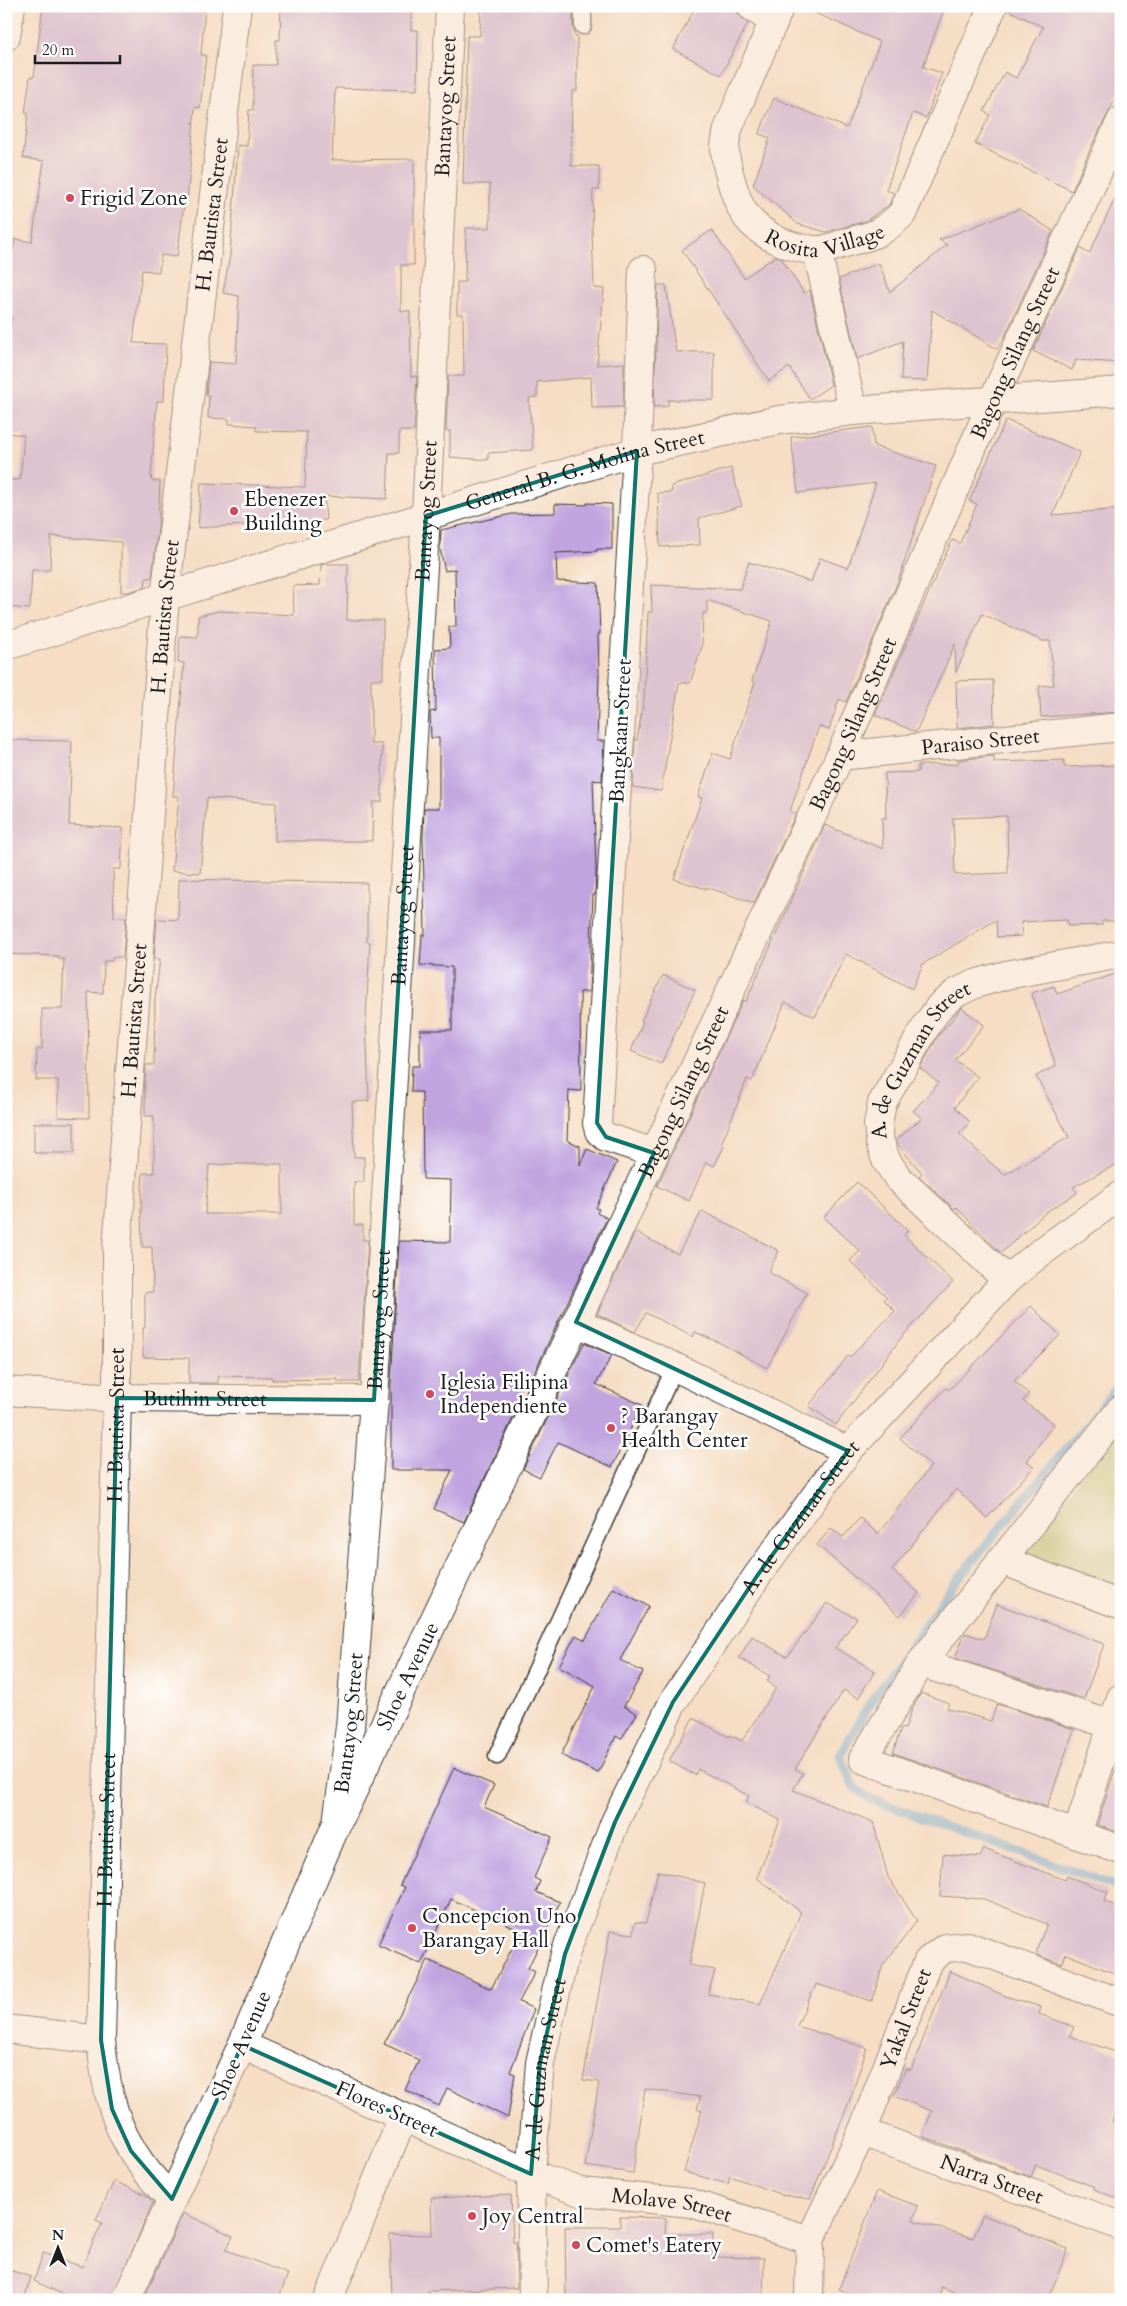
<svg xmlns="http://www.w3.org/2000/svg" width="1127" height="2306" font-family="Cardo,serif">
  <rect width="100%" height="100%" fill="#fff"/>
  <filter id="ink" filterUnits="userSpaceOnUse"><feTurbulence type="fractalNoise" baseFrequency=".02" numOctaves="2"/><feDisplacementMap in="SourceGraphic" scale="10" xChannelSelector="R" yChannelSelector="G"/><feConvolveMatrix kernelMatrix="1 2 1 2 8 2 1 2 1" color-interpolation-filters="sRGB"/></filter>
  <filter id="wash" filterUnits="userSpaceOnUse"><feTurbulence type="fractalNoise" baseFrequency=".0096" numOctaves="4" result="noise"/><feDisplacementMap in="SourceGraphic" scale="20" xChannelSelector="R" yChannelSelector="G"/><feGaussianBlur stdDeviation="1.12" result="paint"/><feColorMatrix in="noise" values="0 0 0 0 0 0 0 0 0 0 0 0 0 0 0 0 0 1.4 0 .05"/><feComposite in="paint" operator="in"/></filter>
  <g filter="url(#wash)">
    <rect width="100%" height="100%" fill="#f5ddc3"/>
    <path fill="#a9bd62" stroke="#626c3f" d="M1121 1428V1597L1018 1556Z"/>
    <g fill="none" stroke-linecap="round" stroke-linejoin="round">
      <path stroke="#61a8d8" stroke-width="9" d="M1121 1383 956 1581 866 1710 840 1755 853 1786 870 1799 1121 1888"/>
    </g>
    <g id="blocks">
      <path fill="#c1a4df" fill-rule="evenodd" d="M43 6H205L201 55H206L200 108 195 107 187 204H184L177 257 161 255 159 272 142 270 133 343 166 344 164 401H157L151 476 152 481H160L158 529 152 577 146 579 145 587 128 592H121V542L51 536 50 570H32L30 609 6 607V480H20L24 435 6 433V362L12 317 6 316V289L15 239 32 242 44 161 23 158 28 113H25L30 77H34Z
        M281 6H303V9L381 10 382 6H411V30H418L417 90 335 88 332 160 414 159V265H401V311H410L411 377 417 376 414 431H399V453H389L387 499 324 496 326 520 198 528 201 483 305 487 307 432 256 431V426L229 424V419L208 418 209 396H206L209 362 236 364 239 296 223 293 230 255 238 145 247 146 249 110H253V65H276V40H280Z
        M481 6H573V26L575 36H577V91H572L571 166H599V190H593L592 233 594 288 604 289 597 365 624 363 623 407 592 408 591 377 537 382V397L529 398 533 450 488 453V460L450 457V431H446L448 376H464L463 314H457V282H465L466 228H490V184H463L467 36H480Z
        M696 6H736L737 13 748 23 721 75 673 49Z
        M800 6H945L923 67 942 73 926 118 913 113 886 190 894 193 889 205 866 221 826 232 798 224 753 185 770 138 759 134 774 98 847 128 880 42Z
        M1008 6H1121V88L1092 145 1072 191 975 144 990 115 984 111 1005 72 1016 78 1043 27 1008 10Z
        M1121 186V363L1076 360 1072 370 1033 351 1080 248 1089 254Z
        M1019 209 1053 231 1004 338 997 349 932 310 927 381 901 380 903 341 857 359 839 279 879 263 890 292 947 245 939 240Z
        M712 230 744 278 776 256 781 258 804 293 810 290 831 385 810 399 789 367 769 381 682 250Z
        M658 285H666L676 352H714V400H668V406L654 407Z
        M1006 420 1080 452 1053 515 1121 509V712L1041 717 1039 686 1054 685 1050 641H1043L982 614 956 672 955 644 916 732 875 715 952 540 960 543 977 504 969 501Z
        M872 427 874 446 936 466 898 581 846 702 839 699 829 730 819 726 790 811 796 814 754 903 706 887V889L674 879 702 798 698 797 713 753 730 759 755 682 752 681 772 621 707 600V613H703L702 647 690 683H679L661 791 633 787 635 740H637L644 699 648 612H652L651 585 740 589 749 562 811 582 820 558 848 568 876 483 798 493 791 437Z
        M731 468 742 506 699 518 700 545 660 547 658 493 672 492 671 486Z
        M587 503 612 504V549H597V551L556 553 557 581 598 583 600 634H598L599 674 597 741H604L602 781 593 780 596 869 595 895H593L589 992H580L581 1091 569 1090 567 1140 580 1146V1165L587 1149 617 1162 596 1208 599 1209 597 1213 607 1218 464 1522 434 1509 452 1470H391V1382L399 1241 450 1242 451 1180 423 1179 422 1092H411L412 1066H420V1030H452V967L420 965 422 935H425L423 836 424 808H439V738H431L430 712 436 711 435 649 450 648 449 627H456L455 569 445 571 440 549 441 530 512 514 555 513V504L587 505Z
        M326 564H348L347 620H383V679H371V744H382V802H373L372 841H275L276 803 207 798 200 873 172 871 179 796H173L184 663 178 662 180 636 198 637V616L219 611 294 615 293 586 320 585 321 565Z
        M993 680 994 724 957 728 956 681Z
        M8 740 72 741 69 825 123 828 121 869H113L114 917 126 918 123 957H112V961H104L103 993 88 992 89 1118 58 1117V1080H36L37 1049H42V1009H62L64 959H58L59 956 6 954Z
        M994 756V762L1064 760V767L1121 765V921H1102V925L1068 926 1067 920 1021 922 1022 936 997 937 996 920 923 964 912 989 846 954 815 1017 785 1002 752 1081 747 1079 721 1145 724 1147 714 1166 706 1162 689 1201 657 1186 743 1000 746 1001 825 825 883 849 882 818H886L885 773 918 772V765L958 764V760ZM1007 816 1008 873 955 875 953 818Z
        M179 879 367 883V942H370L366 1019 369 1101 352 1102 354 1157H364V1182H354V1225H363V1240H368L359 1382H338V1379L272 1380V1377L218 1376V1383H189V1358L143 1357V1328H145V1292H153L152 1247H142L141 1207 143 1173H154V1116H145V1082L146 1065H154L155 999 160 959H154L157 919 178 920ZM229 1164H282V1214H205L209 1165Z
        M1121 972V1162L1073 1187 1077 1193 1046 1212 1001 1253 956 1207 954 1209 919 1176 922 1173 898 1145 896 1140 922 1118 913 1111 939 1083 920 1068 938 1036 962 1008 984 1025 955 1060 978 1077 955 1107 970 1122 959 1134 1004 1175 1069 1137 1036 1076 1056 1066 1032 993 1054 986 1057 994Z
        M663 975 695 990 661 1064 631 1051 643 1022 641 1021Z
        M34 1123H74V1153H34Z
        M857 1182 908 1230 904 1235 953 1282 901 1338 836 1425 809 1406 848 1356 850 1357 895 1311 884 1300 887 1297 850 1261 860 1251 824 1217Z
        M702 1211 779 1251 768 1272 807 1293 767 1368 720 1343 695 1332 693 1337 646 1313 635 1332 597 1314 635 1232 678 1254Z
        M1031 1306 1060 1335 1014 1381 1029 1394 1023 1401 1054 1424 1027 1461 1034 1467 987 1518 956 1489 892 1570 919 1593 900 1616 817 1545 831 1528 843 1537 860 1518 878 1534 931 1466 900 1438 946 1388 949 1390Z
        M584 1343 612 1355 596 1384 642 1405 612 1467 558 1442 540 1477 523 1469Z
        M613 1588 649 1606 620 1660 643 1672 624 1706 637 1714 621 1739 616 1736 598 1773 561 1755 595 1686 559 1666 576 1635 585 1640Z
        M827 1603 857 1618 835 1648 875 1671 858 1698 844 1690 795 1769 803 1773 793 1790 873 1822 888 1877 917 1921 883 1965 872 2001 816 1984 797 2026 867 2048 849 2102 810 2199 782 2195 730 2176 728 2184 684 2172 702 2110 697 2109 701 2097 645 2089 633 2173 585 2166 599 2082 583 2080 610 1931 633 1934 635 1922 646 1923 658 1871 705 1883 689 1965 715 1970 708 1994 760 2004 801 1912 757 1878 780 1820 746 1802 749 1796 698 1769 695 1775 669 1761 693 1718 729 1737 730 1735 742 1741 776 1688 767 1681 770 1676 739 1658 752 1636 787 1657Z
        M997 1604 1104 1644 1084 1699 955 1658 965 1633 984 1639Z
        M921 1693 949 1703 947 1708 991 1721 997 1704 1074 1729 1047 1807 893 1753 901 1728 905 1729 912 1709Z
        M1116 1767H1121V1833L1097 1825Z
        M454 1768 494 1785 484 1807 552 1837 534 1878 540 1881 536 1892 560 1902 528 1968 535 1972 519 2002 534 2009 510 2072 515 2074 508 2118 447 2088 439 2106 405 2090 419 2060 384 2044 428 1960 491 1989 521 1931 451 1899 421 1964 378 1945 405 1887 400 1885Z
        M984 1849 1065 1880 1067 1876 1108 1892 1104 1901 1121 1908V1976L1066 1954 1062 1964 1037 1955V1949L1047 1924 984 1899 940 1896 943 1854 980 1857Z
        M950 1971 1005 1996 1041 2007 1039 2014 1074 2027 1070 2036 1121 2054V2097L1112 2122 1121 2126V2200L1094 2189 1095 2187 1036 2165 1031 2177 922 2136 932 2111 894 2096 906 2068 911 2070Z
        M114 2181 146 2195 153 2202 111 2300H75L34 2281 43 2253 82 2267 102 2223 96 2220Z
        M877 2191 918 2206 913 2220 973 2238 983 2215 1068 2249 1048 2300H974L941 2287V2300H867L839 2289Z
        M511 2195 513 2242H516L517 2288 428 2291V2297H392L390 2234 432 2235 431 2198Z
        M183 2213 233 2236 226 2250 288 2274 278 2300H143Z
        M620 2217 666 2218 665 2234H713V2257L764 2258 763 2300H566L565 2227H620Z
        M6 2269 31 2277 24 2300H6Z"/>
    </g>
  </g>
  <g filter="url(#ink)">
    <use href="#blocks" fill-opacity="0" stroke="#3d3935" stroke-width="1"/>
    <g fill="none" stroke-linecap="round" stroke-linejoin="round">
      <g stroke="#3d3935" stroke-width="19">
        <path id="service" d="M583 26V6
          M497 1756 675 1367"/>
      </g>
      <g stroke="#3d3935" stroke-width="30">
        <g id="minor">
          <path d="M751 6 774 22"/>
          <path id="s1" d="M780 6 728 129C727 135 725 142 725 148 725 163 735 198 743 211 756 234 790 249 815 250 825 251 838 245 848 242 873 236 884 232 902 214L993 6"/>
          <path d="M817 250 853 411"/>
          <path d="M643 270 637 451 597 1123 599 1131 606 1137 654 1153"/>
          <path id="s2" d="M840 756 1121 727"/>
          <path id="s3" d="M1007 1280 898 1178 886 1160 880 1142 878 1124 882 1103 928 1023 940 1006 956 993 975 984 1006 975 1121 954"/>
          <path d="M576 1322 675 1367 848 1451"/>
          <path id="s4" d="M6 1391 117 1398 374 1400"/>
          <path d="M1121 1409 921 1663 863 1759 1121 1850"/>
          <path d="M1001 1560 1121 1605"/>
          <path d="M921 1663 1112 1725"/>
          <path id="s5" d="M341 1816 576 1322 840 756 993 400 1121 121"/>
          <path d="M1077 1834 1121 1698"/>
          <path d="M6 2029 101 2040"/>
          <path id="s6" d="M403 2117 531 2174 581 2192 691 2203 810 2240"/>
          <path id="s7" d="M862 2132 1121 2226"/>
          <path d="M172 2199 242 2045"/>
          <path id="s8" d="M809 2300 810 2240 862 2132 928 1961 945 1948 968 1946 1121 2003"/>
        </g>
      </g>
      <g stroke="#3d3935" stroke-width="30">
        <g id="tertiary">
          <path id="s9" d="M6 646 637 451 779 420 853 411 1121 391"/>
          <path id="s10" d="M126 2300 172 2199C122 2151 107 2108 101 2040L117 1398V1248L165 597 237 6"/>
          <path id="s11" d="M328 2300 403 2117 242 2045 337 1823 350 1727 374 1400 426 516 450 6"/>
          <path id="s12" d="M533 2300 531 2174 540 2063 552 2009 565 1954 615 1822 673 1702 757 1576 848 1451 1007 1280 1040 1253 1121 1195"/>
        </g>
      </g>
      <g stroke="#3d3935" stroke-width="30">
        <path id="primary" d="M6 36 11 6"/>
      </g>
      <use href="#service" stroke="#fff" stroke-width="16"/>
      <use href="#minor" stroke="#fff" stroke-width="28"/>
      <use href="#tertiary" stroke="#fff" stroke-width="28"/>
      <use href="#primary" stroke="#fff" stroke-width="28"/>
    </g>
  </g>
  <path d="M0 0H1127V2306H0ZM637 451 597 1123 606 1137 654 1153 576 1322 848 1451 757 1576 673 1702 615 1822 565 1954 540 2063 531 2174 242 2045 172 2199 131 2151 112 2109 101 2040 117 1398 374 1400 426 516Z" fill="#f5ddc3" fill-opacity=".55" fill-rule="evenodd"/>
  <path fill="none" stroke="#0f766e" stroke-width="4" stroke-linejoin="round" d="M637 451 597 1123 606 1137 654 1153 576 1322 848 1451 757 1576 673 1702 615 1822 565 1954 540 2063 531 2174 242 2045 172 2199 131 2151 112 2109 101 2040 117 1398 374 1400 426 516Z"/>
  <g fill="#d1495b" stroke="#fff" stroke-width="2">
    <circle cx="70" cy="198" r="5"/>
    <circle cx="234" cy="511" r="5"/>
    <circle cx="430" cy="1394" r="5"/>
    <circle cx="611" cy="1428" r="5"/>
    <circle cx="412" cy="1928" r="5"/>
    <circle cx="472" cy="2216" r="5"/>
    <circle cx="576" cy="2245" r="5"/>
  </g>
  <g text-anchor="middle" stroke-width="5" stroke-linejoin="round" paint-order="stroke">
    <g font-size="21" fill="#1c1c1c" stroke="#fff">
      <text dy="7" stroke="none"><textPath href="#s11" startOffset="2336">Bantayog Street</textPath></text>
      <text dy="7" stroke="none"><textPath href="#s10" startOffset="2120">H. Bautista Street</textPath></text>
      <text dy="7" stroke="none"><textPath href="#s1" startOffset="314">Rosita Village</textPath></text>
      <text dy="7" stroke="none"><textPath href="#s5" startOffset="1611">Bagong Silang Street</textPath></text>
      <text dy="7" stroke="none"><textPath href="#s9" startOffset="605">General B. G. Molina Street</textPath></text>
      <text dy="7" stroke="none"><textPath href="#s11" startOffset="1931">Bantayog Street</textPath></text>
      <text dy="7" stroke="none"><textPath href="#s10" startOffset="1715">H. Bautista Street</textPath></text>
      <text dy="7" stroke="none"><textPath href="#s5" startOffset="1206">Bagong Silang Street</textPath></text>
      <text transform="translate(620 731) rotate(-87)" y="7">Bangkaan Street</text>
      <text dy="7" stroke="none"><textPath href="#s2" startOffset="141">Paraiso Street</textPath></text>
      <text dy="7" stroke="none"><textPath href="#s11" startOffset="1526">Bantayog Street</textPath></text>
      <text dy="7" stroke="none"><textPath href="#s10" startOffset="1310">H. Bautista Street</textPath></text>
      <text dy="7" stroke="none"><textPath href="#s3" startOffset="285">A. de Guzman Street</textPath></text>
      <text dy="7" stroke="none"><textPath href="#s5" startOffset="801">Bagong Silang Street</textPath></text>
      <text dy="7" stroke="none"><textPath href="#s11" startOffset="1121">Bantayog Street</textPath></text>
      <text dy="7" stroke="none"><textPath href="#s4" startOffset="199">Butihin Street</textPath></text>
      <text dy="7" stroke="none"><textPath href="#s10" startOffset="905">H. Bautista Street</textPath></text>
      <text dy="7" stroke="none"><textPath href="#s12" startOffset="848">A. de Guzman Street</textPath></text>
      <text dy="7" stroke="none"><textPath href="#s5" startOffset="155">Shoe Avenue</textPath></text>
      <text dy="7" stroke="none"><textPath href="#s11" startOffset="716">Bantayog Street</textPath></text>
      <text dy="7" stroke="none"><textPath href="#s10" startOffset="500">H. Bautista Street</textPath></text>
      <text dy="7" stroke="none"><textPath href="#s8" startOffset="301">Yakal Street</textPath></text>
      <text transform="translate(241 2045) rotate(-66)" y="7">Shoe Avenue</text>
      <text dy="7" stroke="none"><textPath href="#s12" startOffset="232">A. de Guzman Street</textPath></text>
      <text transform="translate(387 2109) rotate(24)" y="7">Flores Street</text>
      <text dy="7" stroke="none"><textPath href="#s7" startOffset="138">Narra Street</textPath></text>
      <text dy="7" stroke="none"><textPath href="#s6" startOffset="285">Molave Street</textPath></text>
    </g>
    <g font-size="21" fill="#1c1c1c" stroke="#fff" text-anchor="start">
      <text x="80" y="205">Frigid Zone</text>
      <text x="244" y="506">Ebenezer<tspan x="244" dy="24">Building</tspan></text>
      <text x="440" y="1389">Iglesia Filipina<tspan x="440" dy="24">Independiente</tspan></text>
      <text x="621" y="1423">? Barangay<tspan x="621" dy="24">Health Center</tspan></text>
      <text x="422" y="1923">Concepcion Uno<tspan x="422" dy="24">Barangay Hall</tspan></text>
      <text x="482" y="2223">Joy Central</text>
      <text x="586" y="2252">Comet's Eatery</text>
    </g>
  </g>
  <rect width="1127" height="2306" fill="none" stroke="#fff" stroke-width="25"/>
  <g transform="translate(58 2248)" stroke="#ffffff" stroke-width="4" paint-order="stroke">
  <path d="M0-4L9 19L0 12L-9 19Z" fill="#1c1c1c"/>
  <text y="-8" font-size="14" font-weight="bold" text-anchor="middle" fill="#1c1c1c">N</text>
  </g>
  <path d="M35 55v8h85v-8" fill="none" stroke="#1c1c1c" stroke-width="2.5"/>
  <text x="42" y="55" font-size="15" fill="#1c1c1c" stroke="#ffffff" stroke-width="4" paint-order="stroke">20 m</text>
</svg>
